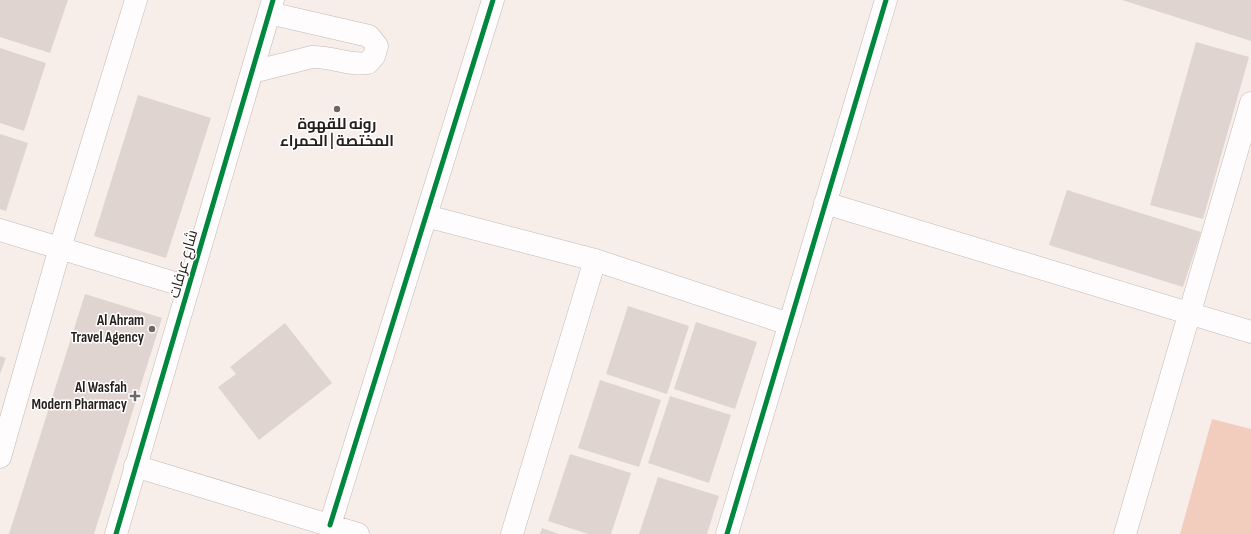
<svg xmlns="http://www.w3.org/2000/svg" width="1251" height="534" font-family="'Sofia Sans Condensed',Cairo,sans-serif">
  <rect width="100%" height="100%" fill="#f7eeea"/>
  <path fill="#f2cdbd" d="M1212 419 1251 429V534H1180Z"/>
  <path fill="#dfd4cf" d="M0 0H68L50 53 0 37Z
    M1122 0H1251V41Z
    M1196 42 1249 57 1203 219 1150 205Z
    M0 48 46 63 24 131 0 123Z
    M138 95 211 118 166 258 94 236Z
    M0 134 28 143 6 211 0 209Z
    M1067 190 1201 232 1183 287 1049 245Z
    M85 294 162 318 94 534H9Z
    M628 306 689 326 667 394 606 374Z
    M696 322 757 342 735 409 674 389Z
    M285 323 332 383 259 440 218 387 236 374 230 367Z
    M0 356 6 358 0 374Z
    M600 380 661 400 639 467 578 448Z
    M670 396 731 415 709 483 648 463Z
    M570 454 631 473 611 534H588L548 521Z
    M658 477 719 496 707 534H639Z
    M542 528 559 534H540Z"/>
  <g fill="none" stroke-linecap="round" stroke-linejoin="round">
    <g stroke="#c1b9b5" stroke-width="23">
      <path id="minor" d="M252 72 312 57C331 56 349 66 368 63L374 56 377 46 369 36 269 13
        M825 203 1251 332
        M426 216 595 260 789 324
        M0 230 188 287
        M0 457 60 248 136 0
        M135 466 358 534
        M330 525 493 0
        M116 534 273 0
        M512 534 595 260
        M727 534 886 0
        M1125 534 1251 103"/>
    </g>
    <use href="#minor" stroke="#fefcfc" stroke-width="22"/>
    <g stroke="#fff" stroke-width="8">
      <path id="cycleway" d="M330 525 493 0
        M116 534 273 0
        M727 534 886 0"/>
    </g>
    <use href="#cycleway" stroke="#00873e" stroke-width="5"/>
  </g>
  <g fill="#6f6763" stroke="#fff" stroke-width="1.5">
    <circle cx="337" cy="109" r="4"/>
    <circle cx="152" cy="329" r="4"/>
    <path d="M133 390h4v4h4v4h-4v4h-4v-4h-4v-4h4z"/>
  </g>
  <g text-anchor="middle" stroke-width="3" stroke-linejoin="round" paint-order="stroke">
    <g font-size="15" font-weight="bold" fill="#261e1b" stroke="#fff" text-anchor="end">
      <text x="337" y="129" text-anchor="middle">رونه للقهوة<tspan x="337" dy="17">المختصة | الحمراء</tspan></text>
      <text x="144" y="325">Al Ahram<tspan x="144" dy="17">Travel Agency</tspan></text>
      <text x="127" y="392">Al Wasfah<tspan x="127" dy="17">Modern Pharmacy</tspan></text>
    </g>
    <g font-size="15" fill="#261e1b" stroke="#fff">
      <text transform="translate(183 264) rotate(-74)" y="5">شارع عرفات</text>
    </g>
  </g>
</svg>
